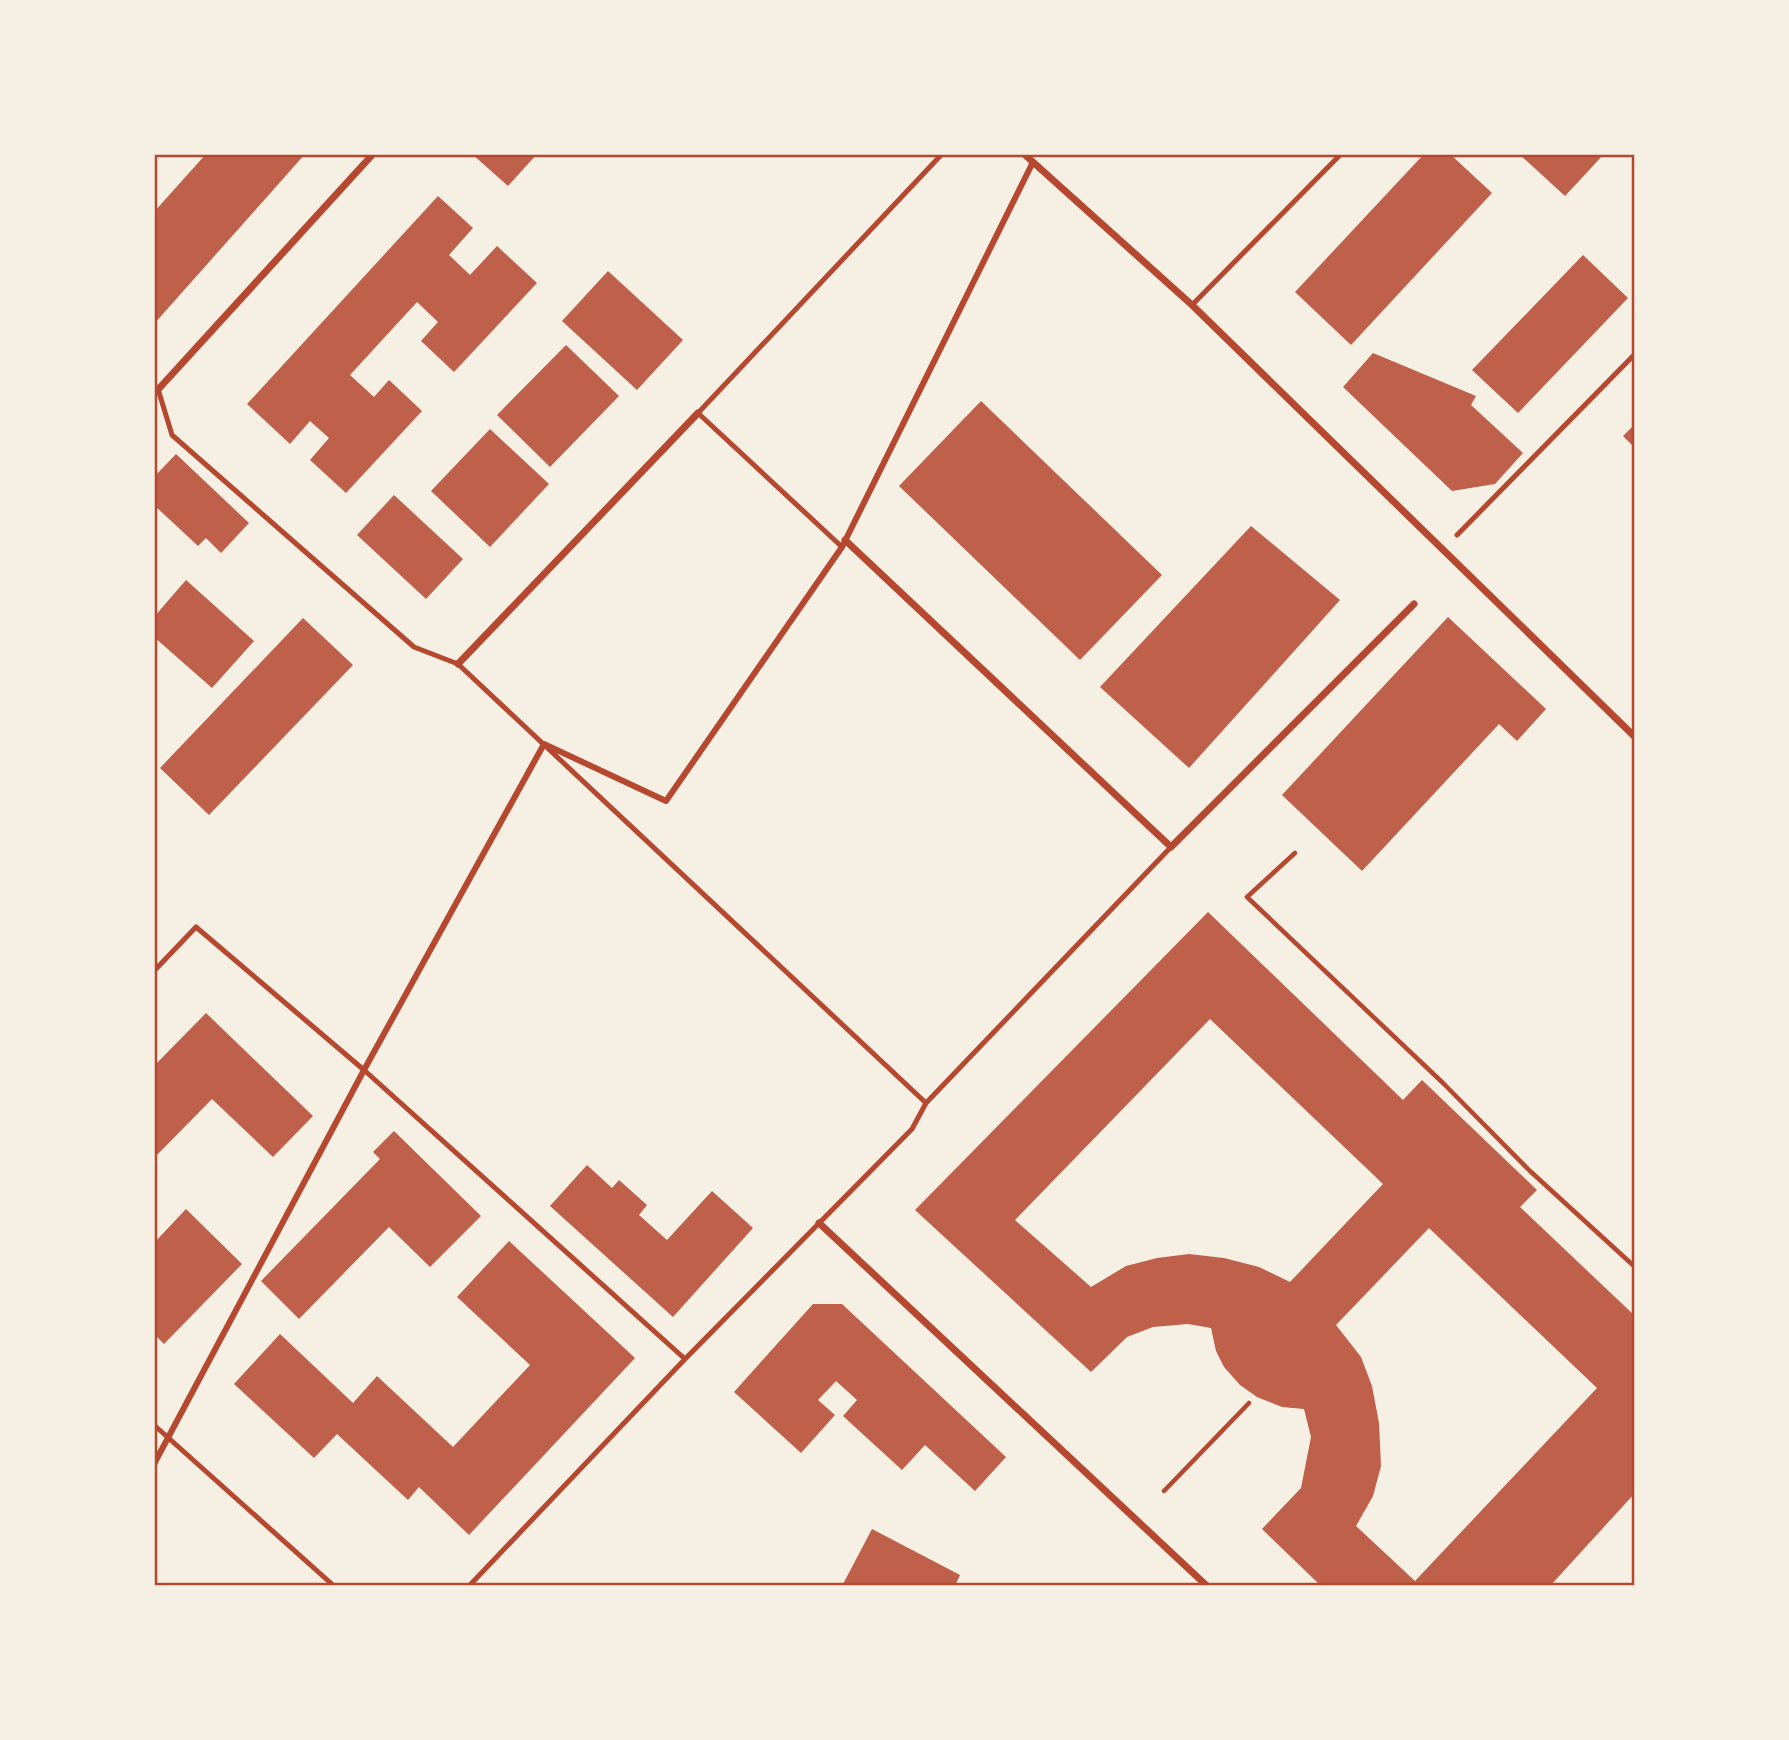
<svg xmlns="http://www.w3.org/2000/svg" width="1789" height="1740" font-family="'Open Sans',sans-serif">
  <rect width="100%" height="100%" fill="#f6efe4"/>
  <path fill="#bf614a" fill-rule="evenodd" d="M206 154H305L154 324V212Z
    M472 154H537L508 186Z
    M1424 154H1450L1492 193 1351 345 1295 292Z
    M1519 154H1604L1565 196Z
    M438 196 473 228 449 255 470 275 497 246 537 283 454 372 421 341 438 322 417 302 350 375 374 397 389 380 422 411 346 493 310 460 329 438 310 421 290 444 247 404Z
    M1583 255 1628 298 1518 413 1472 370Z
    M608 271 683 340 637 390 562 321Z
    M566 345 619 396 550 467 497 415Z
    M1373 353 1476 396 1471 405 1523 453 1495 484 1452 491 1343 387Z
    M981 401 1162 575 1080 660 899 486Z
    M1635 424V448L1623 436Z
    M490 429 549 484 490 547 431 491Z
    M176 454 249 523 221 553 206 538 198 546 154 505V477Z
    M394 495 463 559 426 599 357 535Z
    M1251 526 1340 600 1189 768 1100 687Z
    M186 580 254 641 212 688 154 637V617Z
    M1448 617 1546 709 1517 741 1499 724 1362 871 1282 795Z
    M303 618 353 665 209 815 160 768Z
    M1208 912 1403 1100 1422 1080 1537 1190 1520 1207 1635 1316V1493L1550 1586H1321L1262 1529 1301 1488 1311 1437 1304 1409 1282 1407 1257 1397 1240 1385 1224 1367 1216 1351 1211 1328 1188 1324 1153 1327 1127 1337 1091 1372 915 1210ZM1210 1019 1383 1184 1290 1282 1259 1267 1224 1258 1189 1254 1157 1258 1126 1266 1091 1287 1015 1220ZM1429 1228 1597 1388 1415 1581 1356 1526 1373 1496 1381 1466 1379 1423 1372 1386 1361 1357 1336 1325Z
    M206 1013 313 1116 273 1157 212 1099 154 1158V1066Z
    M394 1131 481 1216 430 1267 389 1227 299 1319 261 1281 380 1159 373 1152Z
    M587 1165 612 1188 619 1180 647 1205 639 1215 667 1240 712 1191 753 1228 673 1317 550 1206Z
    M186 1209 242 1264 164 1344 154 1334V1243Z
    M509 1241 635 1358 469 1535 419 1487 408 1500 337 1434 314 1458 234 1384 280 1334 353 1403 377 1376 453 1447 530 1365 457 1297Z
    M813 1304H842L1006 1457 975 1491 925 1445 902 1470 843 1416 857 1400 836 1381 818 1400 835 1415 801 1453 734 1392Z
    M872 1529 960 1575 955 1586H842Z"/>
  <g fill="none" stroke-linecap="round" stroke-linejoin="round">
    <path stroke="#b5482f" stroke-width="4.5" d="M1295 853 1247 897 1443 1083 1530 1171 1635 1267
      M1164 1491 1249 1403"/>
    <path stroke="#b5482f" stroke-width="5" d="M1192 305 1341 154
      M158 389 172 435 414 647 458 664 926 1103
      M1457 535 1635 354
      M842 547 698 413 942 154
      M154 971 196 927 364 1070 685 1359
      M154 1425 334 1586
      M469 1586 685 1359 912 1129 926 1103 1171 847"/>
    <path stroke="#b5482f" stroke-width="6" d="M154 1464 364 1070 544 744 666 801 842 547 1033 162"/>
    <path stroke="#b5482f" stroke-width="7" d="M1024 154 1192 305 1635 737
      M154 394 373 154
      M845 540 1171 847 1414 604
      M458 664 698 413
      M819 1223 1207 1586"/>
  </g>
  <rect width="1789" height="1740" fill="none" stroke="#f6efe4" stroke-width="312"/>
  <rect x="156" y="156" width="1477" height="1428" fill="none" stroke="#b5482f" stroke-width="2.5"/>
</svg>
